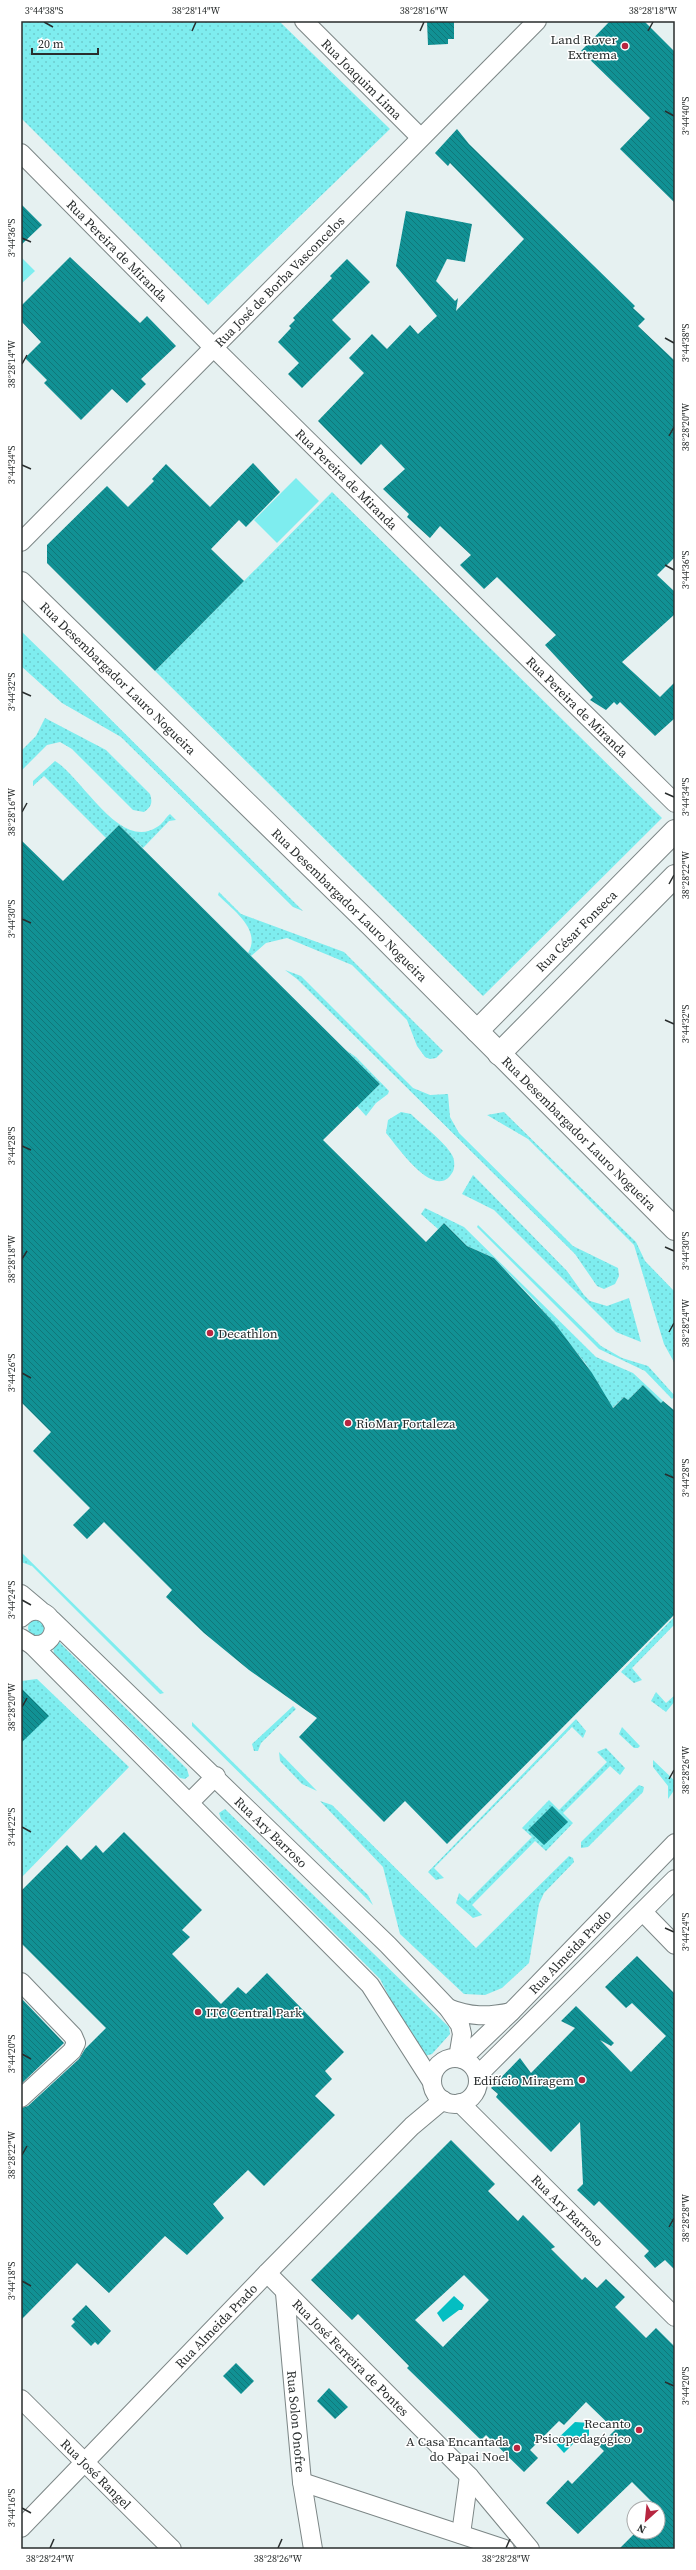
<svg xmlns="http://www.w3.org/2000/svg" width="696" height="2570" font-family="'Source Serif 4',serif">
  <defs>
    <pattern id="grass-dots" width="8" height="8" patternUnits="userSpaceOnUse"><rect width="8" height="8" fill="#7eedef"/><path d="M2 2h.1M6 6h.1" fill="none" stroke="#6dcccd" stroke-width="1.8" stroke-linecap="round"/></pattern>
    <pattern id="building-back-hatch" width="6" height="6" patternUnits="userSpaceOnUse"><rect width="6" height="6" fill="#119194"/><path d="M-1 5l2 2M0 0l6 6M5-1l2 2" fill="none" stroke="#107779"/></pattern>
  </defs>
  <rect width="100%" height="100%" fill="#e6f1f1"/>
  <path fill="url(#grass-dots)" d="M21 21H279L390 129 208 305 21 118Z
    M332 492 662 818 483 996 155 671Z
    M21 631 60 669 303 911 293 907 121 737 62 703 21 666Z
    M45 718 106 750 150 794C153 803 151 807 144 812L133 810 72 749 60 742 47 745 21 771V751L36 736Z
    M55 761C82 777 120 852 157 827 163 824 165 818 170 814L176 820 169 821 143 848 119 825 106 838 44 776 33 786V781Z
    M219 892 241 914 344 952 443 1051 436 1058 430 1059 425 1057 417 1046 407 1020 352 965 287 938 266 943 251 956 248 953C262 930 233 910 218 895Z
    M285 970 301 976 413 1088 430 1095 448 1094 450 1117 459 1133 573 1246 618 1268 619 1276 615 1284 604 1289 597 1286 575 1254 297 979Z
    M346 1050 356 1057 389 1091 388 1094 376 1103 366 1116 357 1106 380 1084Z
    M401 1112 411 1114C422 1125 445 1142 452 1155 455 1160 455 1169 452 1173 435 1202 397 1146 386 1133L388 1120Z
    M504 1112 636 1242 645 1261 675 1292V1364L664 1344 634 1245 528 1139 487 1115Z
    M473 1175 567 1271 584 1295 590 1301 607 1306 629 1298 641 1342 616 1332 494 1210 462 1194Z
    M425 1208 464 1227 596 1357 633 1373 663 1401 661 1403 643 1385 628 1400 624 1397 611 1409 586 1364 535 1301 494 1258 467 1246 444 1223 438 1229 421 1214Z
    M478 1225 601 1346 622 1358 648 1366 675 1396 672 1399 645 1371 599 1349 477 1227Z
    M21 1552 164 1693 160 1694 32 1566 21 1562Z
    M675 1616V1624L632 1668 642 1680 634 1683 621 1672Z
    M28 1628a8 8 0 1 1 16 0a8 8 0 1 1-16 0Z
    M59 1642 187 1769 189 1776 185 1779 180 1778 54 1653 53 1647Z
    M37 1679 129 1767 21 1878V1681Z
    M656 1692 666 1703 675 1695V1701L666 1712 651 1701Z
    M293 1706 296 1709 261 1743 258 1751H254L252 1744Z
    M576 1719 586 1731 583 1738 572 1727 434 1868 444 1878 436 1880 428 1872Z
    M192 1722 368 1895 373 1905 192 1726Z
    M622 1727 640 1746 638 1748H634L619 1734Z
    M606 1748 625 1768 620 1775 610 1766 563 1813 573 1823 546 1851 535 1841 472 1905 482 1915 473 1918 456 1903 459 1893 468 1901 532 1837 522 1828 549 1800 559 1810 607 1762 597 1752Z
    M279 1752 317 1791 302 1784 280 1761Z
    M653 1760 675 1781V1789L668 1799V1786L653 1767Z
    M639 1785 644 1787 643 1792 588 1847 581 1848V1842Z
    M320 1801 332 1805 476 1948 566 1859 569 1856 573 1858 574 1862 544 1893 539 1904 529 1963 502 1988 485 1995 464 1994 400 1934 383 1867Z
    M225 1809 449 2027 450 2034 432 2054 425 2056 417 2051 380 1979 221 1819 219 1813Z"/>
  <path fill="#7eedef" d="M21 257 35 271 21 284Z
    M296 478 319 501 277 543 254 520Z"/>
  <path fill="#04bec2" d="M454 2296 464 2305 462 2310H459L443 2322 437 2313Z
    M575 2422 589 2423V2440H582L581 2436 564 2453 554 2442Z"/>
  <path fill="url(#building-back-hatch)" fill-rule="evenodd" d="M427 21H454V39H448V44L428 45Z
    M610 21H644L675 52V203L620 149 650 118 581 51Z
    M457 129 469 144 635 306 633 308 645 319 638 326 675 361V557L657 575 675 592V614L622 662 660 697 675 682V718L655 736 620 702 617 705 614 702 606 710 590 700 593 697 545 645 556 635 497 577 484 589 460 565 471 555 440 526 430 538 407 517 409 514 383 489 405 469 381 444 361 465 318 421 364 373 349 358 372 334 387 349 410 325 418 334 437 316 396 266 406 211 472 224 465 262 447 259 436 281 455 301 458 298 456 311 524 239 450 163 448 166 435 153Z
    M21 204 42 225 21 245Z
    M70 257 140 323 147 316 176 346 141 379 146 384 127 403 112 389 81 420 44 383 47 380 25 358 41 342 21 321V306Z
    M347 259 370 282 332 320 351 339 302 388 288 374 299 363 278 342 291 328 289 326 295 320 293 318 332 278 330 276Z
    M253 463 280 492 246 527 239 520 211 549 244 581 155 671 47 563V545L107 486 128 507 154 481 152 479 166 464 210 507Z
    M119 825 380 1084 323 1140 426 1242 444 1223 467 1246 494 1258 556 1325 592 1373 613 1408 624 1397 628 1400 643 1385 661 1403 663 1401 675 1411V1614L447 1844 405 1801 384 1822 299 1737 317 1718 249 1670 204 1633 166 1597 172 1590 104 1522 87 1539 73 1525 90 1508 33 1451 51 1432 21 1402V840L63 881Z
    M21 1688 49 1716 21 1743Z
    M552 1806 568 1822 544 1845 528 1830Z
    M124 1832 202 1910 182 1930 190 1937 172 1954 221 2004 238 1987 246 1994 267 1973 344 2052 325 2071 332 2079 315 2096 335 2115 264 2186 248 2170 213 2204 224 2218 187 2255 165 2236 109 2293 77 2263 21 2320V2108L28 2106 79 2059 85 2049 106 2028 21 1943V1891L67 1845 81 1860 96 1845 103 1853Z
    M637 1956 675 1994V2270L665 2260 655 2268 644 2256 649 2251 599 2201 594 2206 577 2190 583 2184 580 2122 551 2152 496 2097 498 2094 491 2088 520 2058 531 2073 575 2028 561 2021 576 2006 614 2043 611 2046 600 2040 631 2072 666 2036 632 2003 626 2008 605 1987Z
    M21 1998 64 2043 21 2084Z
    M451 2140 495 2184 488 2191 518 2221 523 2215 555 2247 551 2249 582 2280 585 2277 597 2288 606 2279 625 2297 615 2307 646 2338 656 2328 675 2347V2549H619L636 2532H658V2508L632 2482 578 2534 546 2503 568 2480 572 2484 604 2451 599 2446 615 2430 586 2402 564 2425 559 2421 530 2450 538 2458 524 2472 486 2435 481 2440 407 2368 409 2366 358 2314 352 2320 311 2280ZM464 2275 489 2300 443 2347 415 2320Z
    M86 2305 111 2331 98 2345 95 2342 91 2346 71 2326 75 2322 72 2319Z
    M236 2363 254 2381 241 2394 223 2376Z
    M329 2388 348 2407 335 2419 317 2401Z"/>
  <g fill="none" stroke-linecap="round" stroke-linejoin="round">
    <g stroke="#7c8686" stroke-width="20">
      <g id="street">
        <path id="s1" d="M304 21 420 137"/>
        <path id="s2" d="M21 153 214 348 675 803"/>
        <path id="s3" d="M21 542 537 21"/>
        <path d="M21 1594 40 1610"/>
        <path d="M21 1618C33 1605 49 1610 54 1627 53 1640 45 1646 32 1645L21 1638"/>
        <path id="s4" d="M52 1620 388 1945 448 2008 460 2025 462 2034 458 2058"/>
        <path d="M32 1645 370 1985 432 2082"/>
        <path d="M190 1802 216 1776"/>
        <path d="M643 1912 675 1945"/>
        <path d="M21 1982 73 2036 76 2043 72 2051 21 2098"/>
        <path d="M448 2008C470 2017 488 2017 511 2012"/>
        <circle cx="455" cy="2081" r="23"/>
        <path id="s5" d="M462 2059 511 2012 675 1843"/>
        <path d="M478 2075 675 1879"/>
        <path id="s6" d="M460 2103 675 2317"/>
        <path id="s7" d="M267 2273 469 2476 530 2549"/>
        <path id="s8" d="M285 2293 302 2482 313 2549"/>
        <path id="s9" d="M21 2399 172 2549"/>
        <path d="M302 2482 505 2549"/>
        <path id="s10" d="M21 2528 267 2273 412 2126 443 2100"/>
        <path d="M461 2534 469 2476"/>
      </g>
    </g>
    <g stroke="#7c8686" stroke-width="24">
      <g id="secondary">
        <path id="s11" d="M21 583 373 927 675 1229"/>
        <path id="s12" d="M477 1031 675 831"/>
        <path d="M499 1054 675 876"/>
      </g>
    </g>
    <use href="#street" stroke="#fff" stroke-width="18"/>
    <use href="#secondary" stroke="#fff" stroke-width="22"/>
  </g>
  <path fill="none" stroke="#292d2d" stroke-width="1.5" d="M44 22 53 27M192 31 196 22M420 31 424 22M648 31 653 22M665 111 674 116M22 238 31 242M665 338 674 343M22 364 27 355M669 436 674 427M22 465 31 469M665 565 674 570M22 692 31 696M665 793 674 797M22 812 27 803M669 884 674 875M22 919 31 923M665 1020 674 1024M22 1146 31 1150M665 1247 674 1251M22 1259 27 1251M669 1332 674 1323M22 1373 31 1378M665 1474 674 1478M22 1600 31 1605M22 1707 27 1698M669 1779 674 1770M22 1827 31 1832M665 1928 674 1932M22 2054 31 2059M22 2155 27 2146M669 2227 674 2218M22 2281 31 2286M665 2382 674 2386M22 2508 31 2513M50 2548 54 2539M278 2548 282 2539M506 2548 510 2539"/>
  <g fill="#b72640" stroke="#fff" stroke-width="1.5">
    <circle cx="625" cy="46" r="4"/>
    <circle cx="210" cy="1333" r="4"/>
    <circle cx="348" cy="1423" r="4"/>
    <circle cx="198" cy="2012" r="4"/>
    <circle cx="582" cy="2080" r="4"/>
    <circle cx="639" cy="2430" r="4"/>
    <circle cx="517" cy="2448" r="4"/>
  </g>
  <g text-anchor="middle" stroke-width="3" stroke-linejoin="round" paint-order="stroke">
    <g font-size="13" fill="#292d2d" stroke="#fff" text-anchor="end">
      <text x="617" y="44">Land Rover<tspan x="617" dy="15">Extrema</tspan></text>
      <text x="218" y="1338" text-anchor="start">Decathlon</text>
      <text x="356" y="1428" text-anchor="start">RioMar Fortaleza</text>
      <text x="206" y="2017" text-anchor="start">ITC Central Park</text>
      <text x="574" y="2085">Edifício Miragem</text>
      <text x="631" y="2428">Recanto<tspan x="631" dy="15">Psicopedagógico</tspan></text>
      <text x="509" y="2446">A Casa Encantada<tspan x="509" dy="15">do Papai Noel</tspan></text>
    </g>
    <g font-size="13" fill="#292d2d" stroke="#fff">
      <text dy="5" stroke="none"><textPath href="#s1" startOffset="82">Rua Joaquim Lima</textPath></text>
      <text dy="5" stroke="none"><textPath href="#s2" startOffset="137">Rua Pereira de Miranda</textPath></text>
      <text dy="5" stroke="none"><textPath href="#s3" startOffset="367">Rua José de Borba Vasconcelos</textPath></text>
      <text dy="5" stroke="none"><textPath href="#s2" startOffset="461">Rua Pereira de Miranda</textPath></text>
      <text dy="5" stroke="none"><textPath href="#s11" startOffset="136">Rua Desembargador Lauro Nogueira</textPath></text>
      <text dy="5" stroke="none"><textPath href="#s2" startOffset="785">Rua Pereira de Miranda</textPath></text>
      <text dy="5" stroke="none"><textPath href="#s11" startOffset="460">Rua Desembargador Lauro Nogueira</textPath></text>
      <text dy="5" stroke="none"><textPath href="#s12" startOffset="141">Rua César Fonseca</textPath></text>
      <text dy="5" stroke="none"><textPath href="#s11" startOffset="784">Rua Desembargador Lauro Nogueira</textPath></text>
      <text dy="5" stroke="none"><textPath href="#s4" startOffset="305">Rua Ary Barroso</textPath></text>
      <text dy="5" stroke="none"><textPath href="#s5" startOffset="152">Rua Almeida Prado</textPath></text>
      <text dy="5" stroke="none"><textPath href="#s6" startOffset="152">Rua Ary Barroso</textPath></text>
      <text dy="5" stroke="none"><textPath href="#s10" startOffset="281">Rua Almeida Prado</textPath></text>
      <text dy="5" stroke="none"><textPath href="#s7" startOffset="119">Rua José Ferreira de Pontes</textPath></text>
      <text dy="5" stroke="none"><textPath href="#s8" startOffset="129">Rua Solon Onofre</textPath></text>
      <text dy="5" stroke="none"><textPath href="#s9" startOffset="106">Rua José Rangel</textPath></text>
    </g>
  </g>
  <rect width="696" height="2570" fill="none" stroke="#ffffff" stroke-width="44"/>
  <g transform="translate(646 2520) rotate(207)"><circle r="19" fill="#ffffff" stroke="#a9abab"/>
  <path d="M0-3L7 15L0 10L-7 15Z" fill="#b72640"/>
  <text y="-6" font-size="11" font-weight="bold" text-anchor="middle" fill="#292d2d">N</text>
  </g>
  <path d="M32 48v6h66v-6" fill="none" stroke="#292d2d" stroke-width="2"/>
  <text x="38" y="48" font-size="12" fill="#292d2d" stroke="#ffffff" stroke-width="3" paint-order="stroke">20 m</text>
  <rect x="22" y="22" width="652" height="2526" fill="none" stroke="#292d2d" stroke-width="1.5"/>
  <g font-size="10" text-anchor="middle" fill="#292d2d">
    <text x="44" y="14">3°44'38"S</text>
    <text x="196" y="14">38°28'14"W</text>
    <text x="424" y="14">38°28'16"W</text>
    <text x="653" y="14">38°28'18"W</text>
    <text transform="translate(685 116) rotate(-90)" y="4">3°44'40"S</text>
    <text transform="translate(11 238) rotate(-90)" y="4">3°44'36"S</text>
    <text transform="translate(685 343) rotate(-90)" y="4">3°44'38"S</text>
    <text transform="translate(11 364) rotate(-90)" y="4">38°28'14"W</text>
    <text transform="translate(685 427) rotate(-90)" y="4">38°28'20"W</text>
    <text transform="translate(11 465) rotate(-90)" y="4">3°44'34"S</text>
    <text transform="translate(685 570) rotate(-90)" y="4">3°44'36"S</text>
    <text transform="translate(11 692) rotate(-90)" y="4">3°44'32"S</text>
    <text transform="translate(685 797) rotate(-90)" y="4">3°44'34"S</text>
    <text transform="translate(11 812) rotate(-90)" y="4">38°28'16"W</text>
    <text transform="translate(685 875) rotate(-90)" y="4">38°28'22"W</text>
    <text transform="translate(11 919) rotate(-90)" y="4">3°44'30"S</text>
    <text transform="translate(685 1024) rotate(-90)" y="4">3°44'32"S</text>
    <text transform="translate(11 1146) rotate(-90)" y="4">3°44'28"S</text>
    <text transform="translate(685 1251) rotate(-90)" y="4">3°44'30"S</text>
    <text transform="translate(11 1259) rotate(-90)" y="4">38°28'18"W</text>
    <text transform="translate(685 1323) rotate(-90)" y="4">38°28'24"W</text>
    <text transform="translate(11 1373) rotate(-90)" y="4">3°44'26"S</text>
    <text transform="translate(685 1478) rotate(-90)" y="4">3°44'28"S</text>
    <text transform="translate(11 1600) rotate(-90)" y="4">3°44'24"S</text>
    <text transform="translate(11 1707) rotate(-90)" y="4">38°28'20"W</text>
    <text transform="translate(685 1770) rotate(-90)" y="4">38°28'26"W</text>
    <text transform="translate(11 1827) rotate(-90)" y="4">3°44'22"S</text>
    <text transform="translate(685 1932) rotate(-90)" y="4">3°44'24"S</text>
    <text transform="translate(11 2054) rotate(-90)" y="4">3°44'20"S</text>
    <text transform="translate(11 2155) rotate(-90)" y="4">38°28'22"W</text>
    <text transform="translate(685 2218) rotate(-90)" y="4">38°28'28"W</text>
    <text transform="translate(11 2281) rotate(-90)" y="4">3°44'18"S</text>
    <text transform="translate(685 2386) rotate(-90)" y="4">3°44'20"S</text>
    <text transform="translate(11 2508) rotate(-90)" y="4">3°44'16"S</text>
    <text x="50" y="2562">38°28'24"W</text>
    <text x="278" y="2562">38°28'26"W</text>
    <text x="506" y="2562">38°28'28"W</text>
  </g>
</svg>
